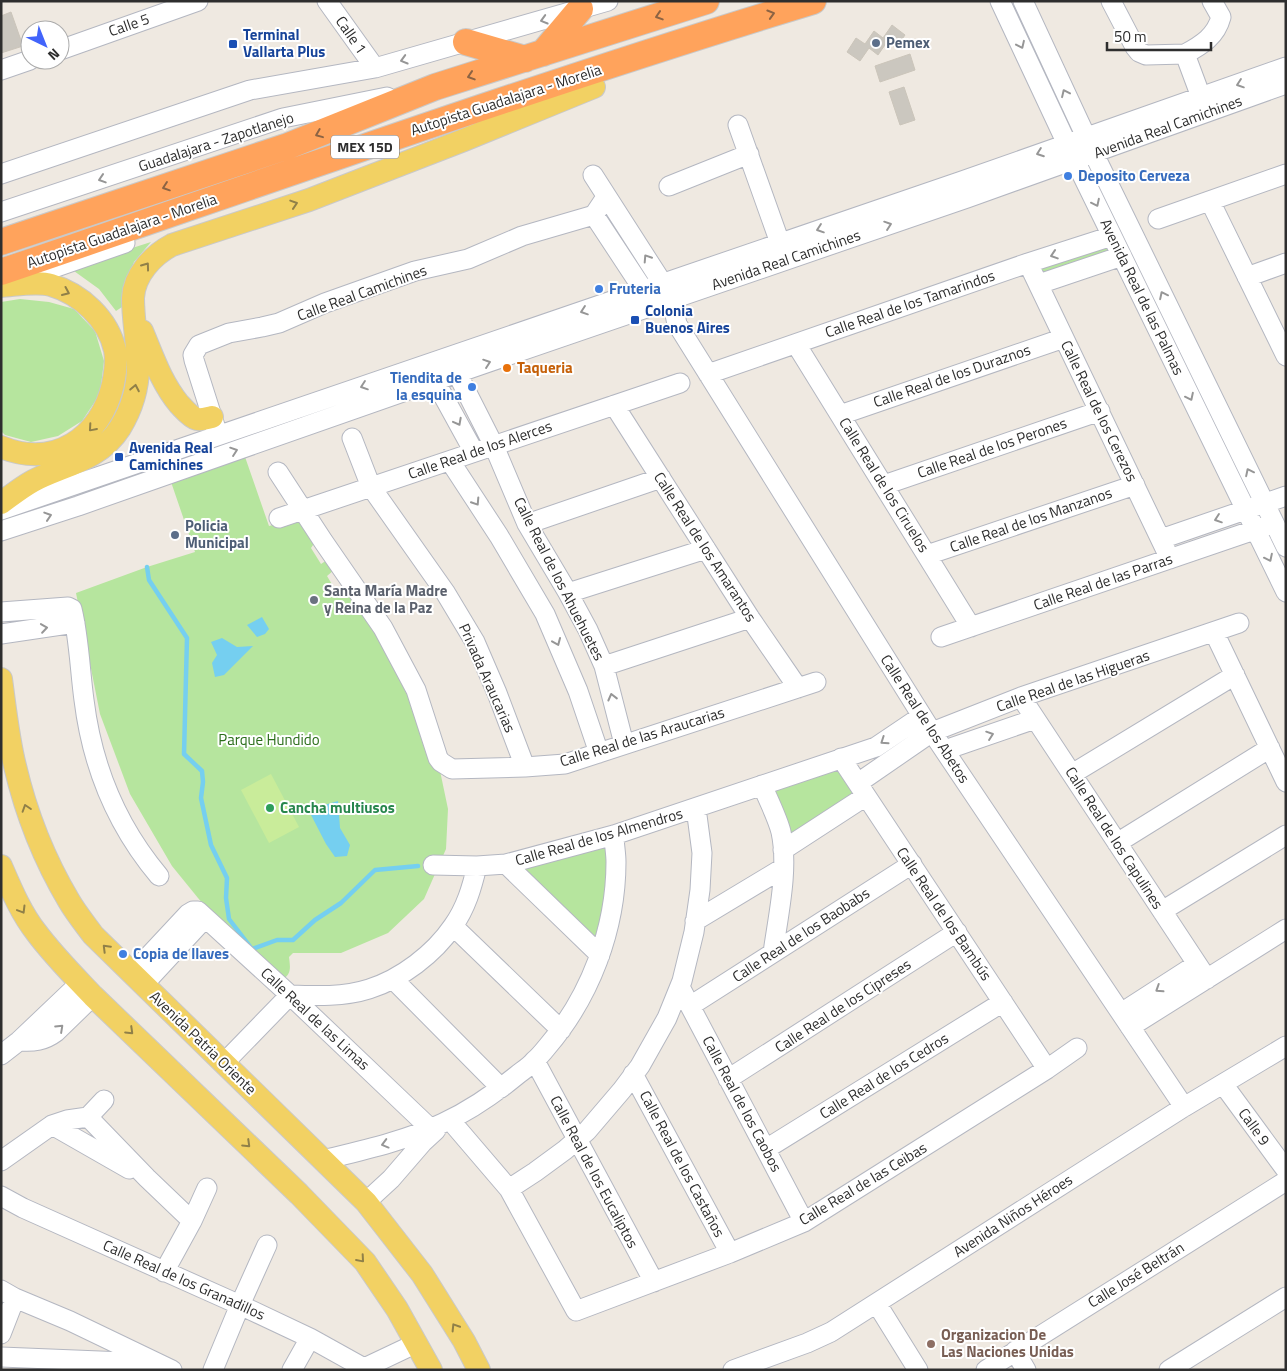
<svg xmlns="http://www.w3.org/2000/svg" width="1287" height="1371" font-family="'Titillium Web',sans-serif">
  <rect width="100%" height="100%" fill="#efe9e1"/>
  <path fill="#b6e59e" d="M1111 239 1118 255 1040 280 1034 265Z
    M151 242 134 262 125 285 122 307 116 311 99 289 74 271 76 266Z
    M20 299 49 302 74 309 95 331 104 361 100 394 82 421 58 436 31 442 5 435 1 431V302Z
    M244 454 269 526 300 518 315 542 311 548 321 564 327 560 334 570 327 576 339 596 348 593 352 595 398 667 439 766 448 809 446 849 424 899 388 933 341 953H293L289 957C290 966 292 974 283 979L220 924 198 898 172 866 130 794 100 714 76 593 147 567 195 552 170 479Z
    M838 768 859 796 786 844 769 792Z
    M610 845 603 917 596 937 516 866Z"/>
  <path fill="#c9ec9a" d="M271 774 299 827 269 843 241 790Z"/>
  <path fill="#75cff0" d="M262 617 269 629 265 634 257 637 247 625Z
    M222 638 237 647 253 646 224 675 215 677 212 663 217 655 211 642Z
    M338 801 340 828 350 845 347 856 335 857 326 844 310 813 317 807Z"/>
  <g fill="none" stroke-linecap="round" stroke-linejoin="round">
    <path stroke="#75cff0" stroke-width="4.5" d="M147 567 149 580 187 638 184 754 202 771 203 782 201 798 211 845 227 878 226 898 229 919 252 949 277 940H293L315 920 341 903 375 870 418 866"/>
  </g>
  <path fill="#cbc7bf" stroke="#cbc5ba" d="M11 12 23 46 1 53V16Z
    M892 25 905 35 896 48 887 42 878 55 869 48 860 61 847 52 856 38 865 44 874 31 883 38Z
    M910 54 915 70 880 82 875 66Z
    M904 87 915 120 900 125 889 92Z"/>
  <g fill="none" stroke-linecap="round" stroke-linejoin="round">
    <g stroke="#b4b7c1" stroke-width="21">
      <path id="minor" d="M327 1 375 68
        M1000 1 1067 144 1286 592
        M1023 1 1094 154 1286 547
        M1111 1 1135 47 1139 52 1146 55 1185 54
        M60 50 198 1
        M1 70 30 60
        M1201 97 1185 54C1202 45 1216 36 1221 17L1212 1
        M738 125 780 243
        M1 174 250 90 375 68 608 1
        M593 175 663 284 672 300 677 324 932 732 1184 1107
        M669 186 749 154
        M1210 201 1286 356
        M1 212 283 118 387 97
        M594 215 650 300
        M1158 219 1286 174
        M1028 263 1170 559
        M1247 277 1286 263
        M19 280 125 243
        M1039 284 1122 256
        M796 344 971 627
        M429 370 474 452
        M457 373 494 446 527 524 568 593 588 630 604 666 624 744
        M708 374 1028 263 1112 236
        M614 405 750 618 798 688
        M840 415 1064 338
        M216 429 194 360 193 355 199 345 229 333 262 327 279 323 325 303 415 271 468 259 522 236 594 215 606 197
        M352 438 371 487 445 592 475 642 497 693 525 767
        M450 461 499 536 545 614 578 691 599 753
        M278 472 323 541 383 628 416 690 438 758 441 762 452 769 525 767 565 764 816 682
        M884 485 1100 411
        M1 510 962 181 1286 67
        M279 518 680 383
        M527 524 661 478
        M1 531 78 506 457 373 967 198 1286 84
        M1161 539 1286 496
        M927 555 1135 485
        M568 593 706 549
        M1 612 68 607 72 609C79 637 80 671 84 700 92 765 117 826 159 876
        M1214 632 1286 782
        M1 634 75 623
        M941 637 1266 526
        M604 666 750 618
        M1021 697 1207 979
        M945 750 1035 719
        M841 758 1047 1069
        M1072 774 1235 675
        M858 783 932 732 1021 697 1239 623
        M762 785C768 799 778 819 781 832 789 869 778 916 773 953
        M1117 843 1270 748
        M783 850 866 796
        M506 864 600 955
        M433 865 477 866 506 864 614 835 876 747 922 716
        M1162 911 1286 835
        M695 921 783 868
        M453 926 561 1030
        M132 974 188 914 193 911H198L290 995 434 1132
        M393 979 501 1088
        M143 985 205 918
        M680 987 804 1222
        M690 1006 912 864
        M1121 1013 1197 964
        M1130 1027 1286 929
        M19 1041C34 1042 44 1041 56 1032L93 996
        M1 1055 19 1041 80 983
        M535 1061 654 1282
        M224 1063 290 995C316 996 344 997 369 989 401 979 434 954 453 926 466 908 472 887 477 866
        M633 1074 730 1253
        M728 1079 957 932
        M1223 1084 1286 1170
        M88 1117 104 1100
        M450 1120 509 1189 576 1311 730 1253 804 1222 1047 1069 1077 1048
        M52 1125 129 1169
        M766 1149 1003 1002
        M323 1160C364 1150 405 1141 443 1123 469 1111 494 1094 516 1076 522 1071 529 1067 534 1061 539 1057 543 1052 547 1047 590 997 616 929 616 862 616 853 614 844 614 835
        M1 1161 52 1125 67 1120 88 1117 147 1178 192 1221
        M509 1189 535 1172 565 1150 587 1131 622 1090 640 1066 667 1018 682 981 694 932 700 890 702 853 696 808
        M1 1196 23 1208 240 1305 310 1338 364 1368
        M366 1202 391 1179 423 1142 436 1130
        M164 1272 192 1221 207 1188
        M1 1290 15 1298 70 1321 172 1370
        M877 1304 918 1370
        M1 1334 15 1298
        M1015 1351 1026 1370
        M1 1357 149 1363
        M213 1370 240 1305 267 1245
        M292 1370 310 1338
        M360 1370 417 1343
        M733 1370 807 1343 831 1332 1184 1107 1286 1046
        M986 1370 1286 1181
        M1169 1370 1286 1297"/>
    </g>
    <g stroke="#c9c9c9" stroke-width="24">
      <path id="major" d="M142 331C153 357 161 382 179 404 184 409 190 417 197 419 202 420 207 418 212 417
        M1 447C54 469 101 438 113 384 115 374 117 361 115 350 108 319 81 294 51 285 37 281 16 285 1 286
        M1 503C12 495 22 487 33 481 63 465 99 461 120 428 131 410 138 388 138 367 138 344 133 321 133 298 134 275 153 255 172 245L309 200 464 140 594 87
        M1 679C5 708 8 738 15 766 26 813 44 859 69 901 76 913 85 924 93 935L366 1202 422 1274 464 1341 479 1370
        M1 866C11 889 21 913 36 932 53 955 73 975 93 996L299 1194 365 1262 397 1309 431 1370"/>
    </g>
    <g stroke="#c9c9c9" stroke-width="28">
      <path id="highway" d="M466 42 525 59
        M543 53 580 9
        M1 242 288 146 435 87 706 1
        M1 272C271 180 540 84 813 1"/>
    </g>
    <use href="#minor" stroke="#fff" stroke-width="19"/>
    <use href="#major" stroke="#f2d163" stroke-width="22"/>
    <use href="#highway" stroke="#ffa35c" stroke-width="26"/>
  </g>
  <defs><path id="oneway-chevron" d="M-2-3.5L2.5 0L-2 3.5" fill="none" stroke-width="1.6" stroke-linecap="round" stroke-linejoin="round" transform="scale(1.25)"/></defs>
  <g stroke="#8c6343">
    <use href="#oneway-chevron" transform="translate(771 14) rotate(-17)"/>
    <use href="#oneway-chevron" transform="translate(659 16) rotate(162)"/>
    <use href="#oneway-chevron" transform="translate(471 76) rotate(162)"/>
    <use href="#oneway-chevron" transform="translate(319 134) rotate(158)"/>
    <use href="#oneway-chevron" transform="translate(166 187) rotate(161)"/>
  </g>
  <g stroke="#969696">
    <use href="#oneway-chevron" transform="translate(544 20) rotate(164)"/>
    <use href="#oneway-chevron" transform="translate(1021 45) rotate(65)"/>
    <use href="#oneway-chevron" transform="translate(404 60) rotate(164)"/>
    <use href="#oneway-chevron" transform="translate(1240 84) rotate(161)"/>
    <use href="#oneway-chevron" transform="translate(1065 93) rotate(-115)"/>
    <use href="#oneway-chevron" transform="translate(1040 153) rotate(160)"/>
    <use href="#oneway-chevron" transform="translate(102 179) rotate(162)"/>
    <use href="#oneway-chevron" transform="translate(1096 203) rotate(64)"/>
    <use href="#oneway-chevron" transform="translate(888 225) rotate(-19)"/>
    <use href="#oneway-chevron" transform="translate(820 229) rotate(161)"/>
    <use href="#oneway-chevron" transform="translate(1054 255) rotate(162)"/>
    <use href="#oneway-chevron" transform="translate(647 258) rotate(-123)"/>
    <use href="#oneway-chevron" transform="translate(1163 295) rotate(-116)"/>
    <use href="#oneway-chevron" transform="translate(584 311) rotate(161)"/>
    <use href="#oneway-chevron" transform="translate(487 363) rotate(-19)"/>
    <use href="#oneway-chevron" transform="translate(364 386) rotate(161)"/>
    <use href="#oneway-chevron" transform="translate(1190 397) rotate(64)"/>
    <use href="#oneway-chevron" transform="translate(458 422) rotate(62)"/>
    <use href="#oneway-chevron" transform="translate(234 451) rotate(-19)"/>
    <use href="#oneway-chevron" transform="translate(1249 472) rotate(-116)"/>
    <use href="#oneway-chevron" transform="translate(476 502) rotate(57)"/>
    <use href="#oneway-chevron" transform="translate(48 516) rotate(-18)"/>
    <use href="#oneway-chevron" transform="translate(1218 519) rotate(161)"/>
    <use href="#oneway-chevron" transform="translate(1269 558) rotate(64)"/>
    <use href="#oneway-chevron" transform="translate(44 628) rotate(-8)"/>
    <use href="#oneway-chevron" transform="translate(557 642) rotate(67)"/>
    <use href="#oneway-chevron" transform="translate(612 697) rotate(-104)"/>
    <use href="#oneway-chevron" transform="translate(990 735) rotate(-19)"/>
    <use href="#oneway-chevron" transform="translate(884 741) rotate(146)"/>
    <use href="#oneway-chevron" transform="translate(1159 989) rotate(147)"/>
    <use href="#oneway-chevron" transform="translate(60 1028) rotate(-43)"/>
    <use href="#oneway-chevron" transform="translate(385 1144) rotate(165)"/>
  </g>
  <g stroke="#908048">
    <use href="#oneway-chevron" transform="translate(294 204) rotate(-18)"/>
    <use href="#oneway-chevron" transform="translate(146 266) rotate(-54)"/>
    <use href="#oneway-chevron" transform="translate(66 292) rotate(24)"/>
    <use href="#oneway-chevron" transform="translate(135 388) rotate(-79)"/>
    <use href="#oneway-chevron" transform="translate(92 428) rotate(131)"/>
    <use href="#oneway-chevron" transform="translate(26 808) rotate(-108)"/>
    <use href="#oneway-chevron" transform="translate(22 910) rotate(59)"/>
    <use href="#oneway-chevron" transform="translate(106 948) rotate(-135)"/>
    <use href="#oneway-chevron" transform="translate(130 1031) rotate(44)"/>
    <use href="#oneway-chevron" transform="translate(247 1144) rotate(44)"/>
    <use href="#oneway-chevron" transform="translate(361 1259) rotate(49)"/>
    <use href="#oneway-chevron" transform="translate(455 1327) rotate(-122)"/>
  </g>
  <g fill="#5c6f8a" stroke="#fff" stroke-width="2">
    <circle cx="876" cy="43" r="5"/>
    <circle cx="175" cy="535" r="5"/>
  </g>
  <g fill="#1a4fb4" stroke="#fff" stroke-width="2">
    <rect x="228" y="39" width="10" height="10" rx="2.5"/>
    <rect x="630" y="315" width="10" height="10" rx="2.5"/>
    <rect x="114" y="452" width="10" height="10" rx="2.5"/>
  </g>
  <g fill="#3f7fe0" stroke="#fff" stroke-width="2">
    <circle cx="1068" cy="176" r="5"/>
    <circle cx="599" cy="289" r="5"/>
    <circle cx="472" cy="387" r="5"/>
    <circle cx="123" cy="954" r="5"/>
  </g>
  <circle fill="#e8710a" stroke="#fff" stroke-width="2" cx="507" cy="368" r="5"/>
  <circle fill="#6b7280" stroke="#fff" stroke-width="2" cx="314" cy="600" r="5"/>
  <circle fill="#2e9e5b" stroke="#fff" stroke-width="2" cx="270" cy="808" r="5"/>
  <circle fill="#8d6e63" stroke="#fff" stroke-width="2" cx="931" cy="1344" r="5"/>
  <g text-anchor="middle" stroke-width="4" stroke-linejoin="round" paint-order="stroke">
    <rect fill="#fff" stroke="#6d6d6d" stroke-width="1" x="331" y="135.5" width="68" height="23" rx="4"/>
    <g font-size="14" font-weight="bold" fill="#2e2e2e">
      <text x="365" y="152">MEX 15D</text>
    </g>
    <g font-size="15" fill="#2e2e2e" stroke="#fff">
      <text transform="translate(129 25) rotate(-19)" y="5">Calle 5</text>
      <text transform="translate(351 35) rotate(55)" y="5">Calle 1</text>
      <text transform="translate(506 100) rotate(-18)" y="5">Autopista Guadalajara - Morelia</text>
      <text transform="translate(1168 127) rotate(-20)" y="5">Avenida Real Camichines</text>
      <text transform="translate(216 142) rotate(-18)" y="5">Guadalajara - Zapotlanejo</text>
      <text transform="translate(122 231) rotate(-19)" y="5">Autopista Guadalajara - Morelia</text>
      <text transform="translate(786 260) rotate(-19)" y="5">Avenida Real Camichines</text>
      <text transform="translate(362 293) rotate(-20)" y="5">Calle Real Camichines</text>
      <text transform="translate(1142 297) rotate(64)" y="5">Avenida Real de las Palmas</text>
      <text transform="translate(910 304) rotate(-19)" y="5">Calle Real de los Tamarindos</text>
      <text transform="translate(952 376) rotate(-19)" y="5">Calle Real de los Duraznos</text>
      <text transform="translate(1099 411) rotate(64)" y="5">Calle Real de los Cerezos</text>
      <text transform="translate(992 448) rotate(-19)" y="5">Calle Real de los Perones</text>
      <text transform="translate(480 450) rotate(-19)" y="5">Calle Real de los Alerces</text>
      <text transform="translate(884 485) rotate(58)" y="5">Calle Real de los Ciruelos</text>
      <text transform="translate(1031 520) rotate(-19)" y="5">Calle Real de los Manzanos</text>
      <text transform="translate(705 547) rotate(57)" y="5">Calle Real de los Amarantos</text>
      <text transform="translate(559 579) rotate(63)" y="5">Calle Real de los Ahuehuetes</text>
      <text transform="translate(1103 582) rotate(-19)" y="5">Calle Real de las Parras</text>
      <text transform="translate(487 678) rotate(66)" y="5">Privada Araucarias</text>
      <text transform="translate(1073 681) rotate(-19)" y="5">Calle Real de las Higueras</text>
      <text transform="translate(925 719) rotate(57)" y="5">Calle Real de los Abetos</text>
      <text transform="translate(642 737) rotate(-17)" y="5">Calle Real de las Araucarias</text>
      <text transform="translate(599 837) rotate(-16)" y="5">Calle Real de los Almendros</text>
      <text transform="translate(1114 838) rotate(57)" y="5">Calle Real de los Capulines</text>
      <text transform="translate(944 914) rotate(56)" y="5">Calle Real de los Bambús</text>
      <text transform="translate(801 935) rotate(-33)" y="5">Calle Real de los Baobabs</text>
      <text transform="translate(843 1006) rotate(-33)" y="5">Calle Real de los Cipreses</text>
      <text transform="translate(315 1019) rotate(43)" y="5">Calle Real de las Limas</text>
      <text transform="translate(203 1043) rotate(44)" y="5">Avenida Patria Oriente</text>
      <text transform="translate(884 1076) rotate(-32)" y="5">Calle Real de los Cedros</text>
      <text transform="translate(742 1104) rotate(62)" y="5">Calle Real de los Caobos</text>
      <text transform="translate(1254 1127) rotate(54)" y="5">Calle 9</text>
      <text transform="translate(682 1164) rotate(62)" y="5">Calle Real de los Castaños</text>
      <text transform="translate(594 1172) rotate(62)" y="5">Calle Real de los Eucaliptos</text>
      <text transform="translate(863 1184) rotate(-31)" y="5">Calle Real de las Ceibas</text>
      <text transform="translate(1013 1216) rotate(-33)" y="5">Avenida Niños Héroes</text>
      <text transform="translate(1136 1275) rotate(-32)" y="5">Calle José Beltrán</text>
      <text transform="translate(184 1280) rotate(24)" y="5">Calle Real de los Granadillos</text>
    </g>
    <g font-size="15" font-weight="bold" fill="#164399" stroke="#fff" text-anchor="start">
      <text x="243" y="40">Terminal<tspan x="243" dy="17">Vallarta Plus</tspan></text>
      <text x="645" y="316">Colonia<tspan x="645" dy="17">Buenos Aires</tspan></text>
      <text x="129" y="453">Avenida Real<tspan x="129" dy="17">Camichines</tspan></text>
    </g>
    <g font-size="15" font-weight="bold" fill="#4e5e75" stroke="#fff" text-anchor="start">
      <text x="886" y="48">Pemex</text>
      <text x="185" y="531">Policia<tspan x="185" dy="17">Municipal</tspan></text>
    </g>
    <g font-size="15" font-weight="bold" fill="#366cbe" stroke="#fff" text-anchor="start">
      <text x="1078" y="181">Deposito Cerveza</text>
      <text x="609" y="294">Fruteria</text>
      <text x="462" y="383" text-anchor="end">Tiendita de<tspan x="462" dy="17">la esquina</tspan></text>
      <text x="133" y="959">Copia de llaves</text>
    </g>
    <g font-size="15" font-weight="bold" fill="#c56008" stroke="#fff" text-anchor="start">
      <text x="517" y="373">Taqueria</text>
    </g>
    <g font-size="15" font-weight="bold" fill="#5b616d" stroke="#fff" text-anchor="start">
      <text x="324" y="596">Santa María Madre<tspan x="324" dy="17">y Reina de la Paz</tspan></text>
    </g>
    <g font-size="15" fill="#2c6e1b" stroke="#fff">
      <text x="269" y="745">Parque Hundido</text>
    </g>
    <g font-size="15" font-weight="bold" fill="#27864d" stroke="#fff" text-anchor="start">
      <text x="280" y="813">Cancha multiusos</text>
    </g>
    <g font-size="15" font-weight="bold" fill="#785e54" stroke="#fff" text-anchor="start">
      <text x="941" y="1340">Organizacion De<tspan x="941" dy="17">Las Naciones Unidas</tspan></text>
    </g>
  </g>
  <rect width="1287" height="1371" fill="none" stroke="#2e2e2e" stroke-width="5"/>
  <g transform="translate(45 45) rotate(137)"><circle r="24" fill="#ffffff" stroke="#ababab"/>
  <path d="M0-4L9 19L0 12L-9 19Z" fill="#4264fb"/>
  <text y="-8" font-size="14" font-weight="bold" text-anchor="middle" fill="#2e2e2e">N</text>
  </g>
  <path d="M1107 42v8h104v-8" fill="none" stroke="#2e2e2e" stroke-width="2.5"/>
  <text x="1114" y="42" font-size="15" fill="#2e2e2e" stroke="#ffffff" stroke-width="4" paint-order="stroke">50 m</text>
</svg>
